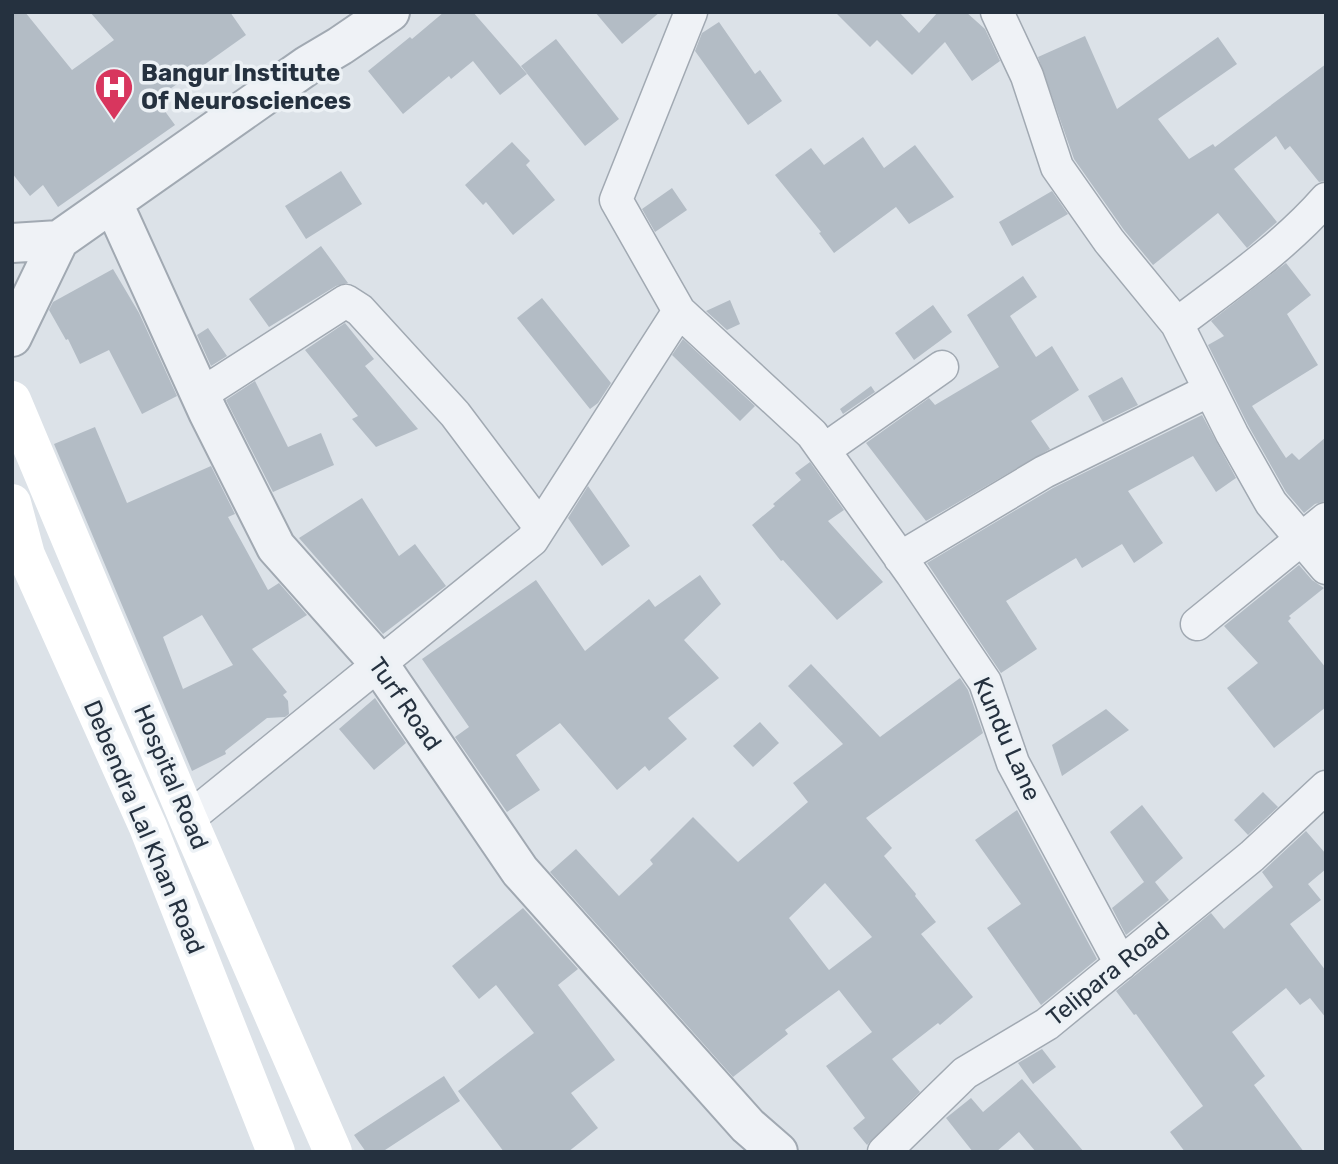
<svg xmlns="http://www.w3.org/2000/svg" width="1338" height="1164" font-family="Rubik,sans-serif">
  <rect width="100%" height="100%" fill="#dce2e8"/>
  <path fill="#b3bcc5" fill-rule="evenodd" d="M12 12H25L72 70 114 40 90 12H230L246 35 156 99 175 125 58 207 43 185 30 196 12 173Z
    M444 12H473L527 74 500 95 473 61 451 79 449 76 403 114 368 71 410 37 412 39Z
    M595 12H660L622 44Z
    M835 12H899L919 33 938 12H966L985 29 1000 61 972 81 945 42 912 75 877 40 870 47Z
    M719 22 755 74 760 70 782 101 748 125 695 51 702 33Z
    M1085 36 1117 109 1218 37 1237 64 1158 119 1189 159 1213 144 1215 147 1326 64V181L1319 182 1290 146 1285 150 1276 136 1234 169 1277 222 1247 248 1218 213 1153 265 1124 230 1074 159 1038 57Z
    M556 39 619 119 585 146 521 66Z
    M863 137 884 168 915 145 954 197 909 224 896 207 834 253 819 233 821 232 775 175 811 148 824 165Z
    M512 142 530 161 526 165 555 200 513 235 486 202 483 205 465 185Z
    M341 171 362 204 306 239 285 206Z
    M672 188 687 210 655 232 642 209Z
    M1052 191 1068 214 1012 246 999 222Z
    M321 246 348 283 336 286 269 327 249 299Z
    M1286 263 1311 295 1287 314 1318 365 1252 406 1286 458 1292 453 1299 460 1326 437V501L1315 504 1304 513 1286 492 1248 425 1208 345 1224 336 1211 321Z
    M113 269 139 313 177 396 142 414 109 350 80 364 68 339 66 340 49 310 53 302Z
    M1023 276 1037 297 1010 316 1036 357 1052 346 1079 390 1031 421 1050 449 926 521 866 443 929 398 935 405 999 367 967 315Z
    M542 298 611 383 598 403 590 409 517 318Z
    M730 300 740 324 727 330 706 311Z
    M933 305 952 332 914 360 895 333Z
    M345 323 374 359 365 366 418 429 376 447 352 419 358 416 305 350Z
    M208 328 227 356 211 366 197 335Z
    M683 339 755 406 740 421 672 355Z
    M1122 377 1138 405 1103 422 1088 396Z
    M255 381 288 447 321 433 334 465 273 492 226 400Z
    M871 386 875 392 843 414 840 409Z
    M1202 415 1236 478 1216 492 1193 456 1128 491 1163 543 1134 563 1122 544 1082 568 1076 558 1006 601 1037 649 1001 673 927 563 1053 488Z
    M95 427 127 503 211 466 235 514 228 517 268 590 279 583 307 615 252 649 287 692 283 695 288 701 289 714 285 717 267 718 225 751 226 754 192 771 54 444ZM202 615 233 665 183 689 163 637Z
    M810 462 844 510 828 521 883 582 837 620 783 560 781 561 752 525 775 506 773 504 801 480 795 473Z
    M588 486 630 546 602 566 568 518Z
    M362 498 399 556 415 544 446 586 383 634 299 538Z
    M1299 565 1312 580 1324 588 1289 616 1291 618 1288 621 1326 668V707L1274 748 1227 688 1258 663 1224 626Z
    M700 575 721 604 684 640 719 678 668 718 687 739 649 771 645 766 617 790 560 723 516 755 540 790 507 812 455 737 469 727 422 659 536 580 585 651 649 599 655 607Z
    M811 664 880 737 960 678 968 690 983 733 866 818 892 848 884 856 916 894 915 896 936 922 921 934 973 997 940 1025 938 1023 892 1059 920 1092 867 1145 853 1128 865 1118 826 1066 872 1032 839 990 785 1030 788 1034 733 1077 550 872 576 849 619 896 653 864 650 860 693 817 738 862 808 802 793 783 843 744 788 686ZM825 883 872 937 829 970 789 918Z
    M375 698 406 743 374 770 339 729Z
    M1106 709 1129 730 1062 776 1052 745Z
    M760 722 779 743 753 767 733 746Z
    M1263 792 1278 807 1248 835 1234 820Z
    M1142 805 1183 858 1155 882 1169 900 1126 935 1112 908 1144 882 1110 832Z
    M1017 810 1097 959 1041 1005 987 928 1021 904 975 840Z
    M1306 831 1326 854V869L1308 884 1321 900 1290 924 1326 971V1018L1310 998 1300 1005 1286 988 1232 1032 1265 1076 1254 1085 1304 1152H1185L1170 1132 1203 1106 1136 1014 1134 1015 1116 991 1211 913 1224 929 1273 887 1262 872Z
    M523 908 578 969 558 985 615 1060 571 1093 598 1128 568 1152H504L458 1091 534 1033 496 985 479 999 452 966Z
    M1042 1049 1056 1067 1033 1084 1018 1063Z
    M444 1076 460 1101 382 1152H366L354 1135Z
    M1022 1079 1084 1152H1036L1019 1132 996 1152H973L946 1118 971 1098 983 1112Z"/>
  <g fill="none" stroke-linecap="round" stroke-linejoin="round">
    <g stroke="#a1a9b2" stroke-width="35">
      <path id="minor" d="M691 12 616 200 679 311 812 434 912 574 985 682 1013 763 1121 964
        M997 12 1027 76 1057 167 1109 241 1177 324 1232 434 1271 503 1326 568
        M1177 324C1228 285 1283 248 1326 199
        M200 395 346 301 360 310 455 414 540 527
        M824 450 942 367
        M900 558 1044 472 1210 390
        M1197 624 1326 519
        M188 819 532 540 679 311
        M884 1152 965 1073 1047 1024 1252 856 1326 787"/>
    </g>
    <g stroke="#a1a9b2" stroke-width="42">
      <path id="tertiary" d="M113 203 208 412 276 547 374 657 520 871 748 1126 778 1152
        M12 243 59 240
        M12 337 59 240 308 65 340 46 390 12"/>
    </g>
    <use href="#minor" stroke="#eff2f6" stroke-width="32"/>
    <use href="#tertiary" stroke="#eff2f6" stroke-width="38"/>
    <path stroke="#fff" stroke-width="38" d="M12 400 188 819 333 1152
      M12 503 26 555 148 827 276 1152"/>
  </g>
  <defs>
    <g id="hospital-pin" transform="scale(2.0125)"><path d="M0 17L-7.5 6A9.5 9.5 0 1 1 7.5 6Z" fill="#d8365e" stroke="#ecf1f5"/><path d="M-5-5h3v3.5h4V-5h3V5h-3V1.5h-4V5h-3Z" fill="#fff"/></g>
  </defs>
  <g fill-rule="evenodd">
    <use href="#hospital-pin" x="114" y="87"/>
  </g>
  <g text-anchor="middle" stroke-width="7" stroke-linejoin="round" paint-order="stroke">
    <g font-size="24" font-weight="bold" fill="#25313f" stroke="#ecf1f5" text-anchor="start">
      <text x="141" y="81">Bangur Institute<tspan x="141" dy="28">Of Neurosciences</tspan></text>
    </g>
    <g font-size="24" fill="#25313f" stroke="#ecf1f5">
      <text transform="translate(405 704) rotate(55)" y="8">Turf Road</text>
      <text transform="translate(1007 739) rotate(66)" y="8">Kundu Lane</text>
      <text transform="translate(171 777) rotate(67)" y="8">Hospital Road</text>
      <text transform="translate(144 827) rotate(67)" y="8">Debendra Lal Khan Road</text>
      <text transform="translate(1108 974) rotate(-39)" y="8">Telipara Road</text>
    </g>
  </g>
  <rect width="1338" height="1164" fill="none" stroke="#25313f" stroke-width="28"/>
</svg>
